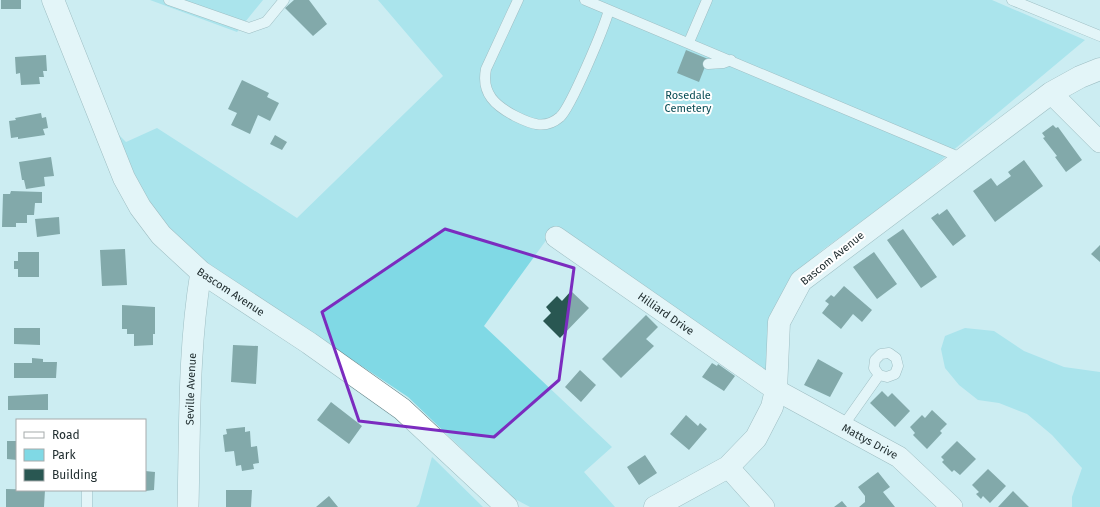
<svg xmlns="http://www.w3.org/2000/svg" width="1100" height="507" font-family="'Fira Sans',sans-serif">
  <rect width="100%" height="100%" fill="#ccedf2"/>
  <path fill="#80d9e5" d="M150 0H263L237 32Z
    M378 0H992L1085 40 914 183 821 251 796 276 774 323 766 370 555 228 484 326 612 447 584 472 615 507H530L513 498 408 397 191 252 162 224 141 191 112 128 126 142 157 128 297 218 443 76Z
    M965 328 994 331 1024 351 1064 367 1100 372V507H1072V497L1082 468 1052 435 1027 414 999 403 978 400 959 385 945 368 941 349 945 336Z
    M432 457 483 507H416L419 504Z"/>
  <path fill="#295752" d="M1 0H21V9H1Z
    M294 0H309L327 24 313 36 285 8Z
    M686 50 708 59 699 82 677 73Z
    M46 55 47 71H43L44 77H39L40 84 21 85 20 73 16 74 15 57Z
    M242 80 269 93 267 97 279 103 270 121 258 115 250 134 231 125 237 113 228 109Z
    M41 113 42 118 46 117 48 128 43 129 45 135 18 139V137L11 138 9 121 16 120 15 118Z
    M1053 125 1056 128 1058 127 1082 160 1066 172 1055 157 1057 156 1043 138 1045 137 1042 133Z
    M275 135 287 142 282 150 270 144Z
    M51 157 54 176 44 177 45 186 26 189 24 180H22L19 162Z
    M1024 160 1043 186 995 222 973 191 991 178 997 186 1011 176 1008 172Z
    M11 191 42 192V203H35L34 215H27V223H16V227H2L3 194H10Z
    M947 209 966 236 953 246 931 218 938 213 939 215Z
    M59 217 60 234 37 237 35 219Z
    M903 229 937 277 921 288 887 240Z
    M1100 245V262L1091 254Z
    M125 249 127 285 102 286 100 250Z
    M18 252H39V277H18V269H14V261H18Z
    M874 252 897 284 877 299 853 267Z
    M844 286 872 310 862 322 853 314 841 329 822 313 829 304 825 301 831 295 834 297Z
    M571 291 589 308 560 338 543 321 551 313 546 307 557 296 562 301Z
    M122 305 155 307V334H153V345L134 346V334H127V329H122Z
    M646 315 658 327 646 339 654 346 621 378 602 359Z
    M14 328H40V345L14 344Z
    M233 345 258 346 256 384 231 382Z
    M32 358 43 359V362H57L56 378H14V363H32Z
    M818 359 843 373 830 397 804 385Z
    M712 363 717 366 718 364 735 376 724 391 702 377Z
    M580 370 596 385 581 402 565 387Z
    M882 391 888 397 892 393 910 411 895 427 870 403Z
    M48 394V410H8V396Z
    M331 402 362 426 349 444 317 420Z
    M932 410 947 424 940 431 942 433 927 449 913 435 915 433 910 427 922 415 925 418Z
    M686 415 698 426 700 423 707 429 689 450 670 434Z
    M245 427V432L250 431 251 447 257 446 259 463 253 464 254 469 242 471 241 465 236 466 234 451 225 452 223 435 227 434 226 429Z
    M7 441H17V460L7 459Z
    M957 441 976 459 960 475 954 470 952 472 942 462 944 460 941 457Z
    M645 455 657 473 639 485 627 467Z
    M988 469 1006 486 990 503 983 496 981 499 976 494 979 492 972 485Z
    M145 471 155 472 154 490 145 491Z
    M878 472 890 487 883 492 895 507H859L865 502V496L858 487Z
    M6 489 45 490 44 507H6Z
    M226 490H252L251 507H226Z
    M1013 491 1029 507H998Z
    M329 496 338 507H316Z
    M842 501 847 507H834Z"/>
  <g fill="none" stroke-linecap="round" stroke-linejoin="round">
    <g stroke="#67868a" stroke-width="11">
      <path id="service" d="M169 0 249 28 266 22 284 0
        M518 0 486 69C481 94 496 106 515 116 531 124 545 130 560 117 571 107 604 28 609 10
        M585 0 964 159
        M1012 0 1100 36
        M689 42 707 0
        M708 64 723 63 731 60
        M843 426 879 375 887 377 895 374 898 366 896 358 889 353 881 354 875 360 874 368 879 375
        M87 507V490"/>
    </g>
    <g stroke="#67868a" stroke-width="22">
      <g id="minor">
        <path d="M1051 93 1100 142"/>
        <path id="s1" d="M556 237 776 390 899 457 952 507"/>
        <path d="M728 467 764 507"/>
        <path id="s2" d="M188 507C190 428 188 350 201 272"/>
      </g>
    </g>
    <g stroke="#67868a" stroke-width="23">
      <g id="tertiary">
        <path id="s3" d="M53 0 124 178 140 207 161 235 201 272 309 343 402 409 507 507"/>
        <path d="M655 507 728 467 756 438 772 407 776 390 779 322 801 281 1051 93 1080 77 1100 69"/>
      </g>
    </g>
    <use href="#service" stroke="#fff" stroke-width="10"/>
    <use href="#minor" stroke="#fff" stroke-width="21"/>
    <use href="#tertiary" stroke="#fff" stroke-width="22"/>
  </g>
  <path d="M0 0H1100V507H0ZM445 229 574 268 559 380 494 437 359 421 322 312Z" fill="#ccedf2" fill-opacity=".55" fill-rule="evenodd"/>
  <path fill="none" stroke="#7b2cbf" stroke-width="3" stroke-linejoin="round" d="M445 229 574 268 559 380 494 437 359 421 322 312Z"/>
  <g text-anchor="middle" stroke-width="4" stroke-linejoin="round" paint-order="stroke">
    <g font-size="11" fill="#084c54" stroke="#fff">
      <text x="688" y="99">Rosedale<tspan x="688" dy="13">Cemetery</tspan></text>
    </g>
    <g font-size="11" fill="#212e30" stroke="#fff">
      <text transform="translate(832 258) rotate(-39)" y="4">Bascom Avenue</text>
      <text dy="4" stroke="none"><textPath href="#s3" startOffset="350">Bascom Avenue</textPath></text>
      <text dy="4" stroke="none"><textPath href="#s1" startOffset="134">Hilliard Drive</textPath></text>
      <text dy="4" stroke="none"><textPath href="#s2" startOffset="118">Seville Avenue</textPath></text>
      <text dy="4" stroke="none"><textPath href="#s1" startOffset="375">Mattys Drive</textPath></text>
    </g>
  </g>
  <rect x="16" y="419" width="130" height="72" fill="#ffffff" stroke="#a6abac"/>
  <rect x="24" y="432" width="20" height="6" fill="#ffffff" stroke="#a6abac"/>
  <text x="52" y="439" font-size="12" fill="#212e30">Road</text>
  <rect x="24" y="449" width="20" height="12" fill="#80d9e5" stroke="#a6abac"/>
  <text x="52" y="459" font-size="12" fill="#212e30">Park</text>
  <rect x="24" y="469" width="20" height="12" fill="#295752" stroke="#a6abac"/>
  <text x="52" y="479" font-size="12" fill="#212e30">Building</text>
</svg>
